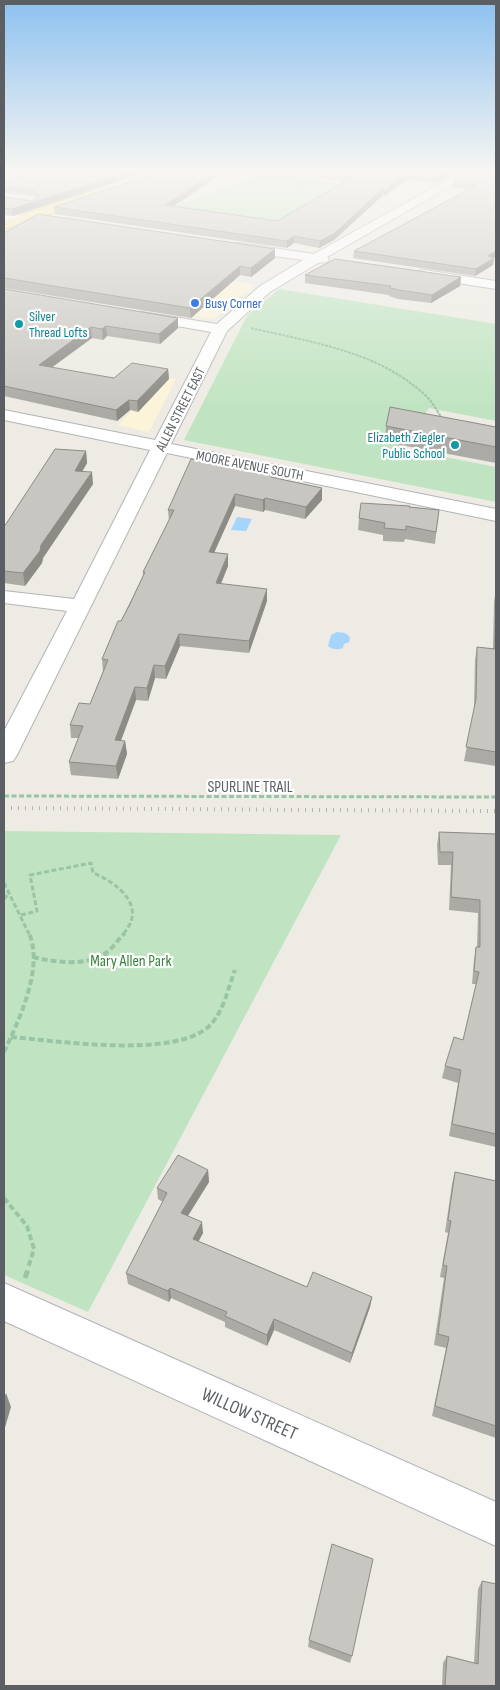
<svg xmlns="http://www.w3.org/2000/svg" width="500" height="1690" font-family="'Sofia Sans Condensed',sans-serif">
  <rect width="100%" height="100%" fill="#edebe3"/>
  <path fill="#fcf4d9" d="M193 275 256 285 213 319 148 308Z
    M146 373 176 379 149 432 117 425 131 412 107 406Z"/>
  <path fill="#c0e4c1" d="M264 174 353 185 273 221 172 207Z
    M279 289 496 324V421L429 408 400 448 496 467V502L184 440 247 316Z
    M4 831 341 835 88 1312 4 1275Z"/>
  <path fill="#a5d5fb" d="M237 517 252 519 246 531 231 530Z
    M337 632 345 633 350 637 349 642 344 644 343 648C337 650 333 650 328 646L331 635Z"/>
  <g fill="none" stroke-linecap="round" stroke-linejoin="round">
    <g stroke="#b1b4b8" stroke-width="2">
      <path id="minor" d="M463 171H477L327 257 329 259 327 262 318 263 270 292 227 331 171 444 496 509V521L167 453 17 755 13 761 4 763V731L67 611 4 603V591L74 599 150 450 4 420V410L155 440 211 332 137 319 135 316 137 313 142 312 217 324 260 286 303 260 238 251 233 250 231 247 233 244 238 243 314 254Z
        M4 213 24 216 26 219 20 223 4 221Z
        M424 270 496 281V289L419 277 417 274 419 271Z
        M4 1283 496 1502V1546L4 1321Z"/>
    </g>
    <g stroke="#ebc55e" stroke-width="2">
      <path id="major" d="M90 192 94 193 96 196 94 199 4 229V221Z"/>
    </g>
    <path stroke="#9ac4a6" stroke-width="1" stroke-dasharray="2.5 1" stroke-linecap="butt" d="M304 186 298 184 321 176"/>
    <path stroke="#9ac4a6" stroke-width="2" stroke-dasharray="3 1" stroke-linecap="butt" d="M251 328C311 342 382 352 428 398 434 404 438 413 443 420"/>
    <path stroke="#9ac4a6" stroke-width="3" stroke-dasharray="5 2.5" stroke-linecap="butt" d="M4 796 496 797
      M4 883 29 934
      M4 899 10 892
      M21 915 37 911 30 875 91 863 93 873C118 883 148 907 123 934"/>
    <path stroke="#9ac4a6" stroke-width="4" stroke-dasharray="6 3" stroke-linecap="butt" d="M104 955 111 960 125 964
      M33 957C54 962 86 967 106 953 113 948 118 939 125 933
      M11 1037C57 1041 170 1058 207 1028 223 1015 228 988 235 970
      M4 1052C19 1020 44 968 29 933
      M4 1198 27 1226 34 1249 28 1268"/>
    <path stroke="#9ac4a6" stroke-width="5" stroke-dasharray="8 4" stroke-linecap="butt" d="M25 1278 29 1267"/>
    <use href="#minor" fill="#fff" fill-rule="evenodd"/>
    <use href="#major" fill="#fcefaa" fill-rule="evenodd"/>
    <path stroke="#b2b3b3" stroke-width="4" stroke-dasharray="1 6" stroke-linecap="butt" d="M4 808 496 811"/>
  </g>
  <path fill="#acaaa5" d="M149 171 13 216 4 215V197L32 201 36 198 34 196 4 193V183Z
    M226 171 173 206 277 221 343 182 293 171H460L435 184 408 179 384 196H382L334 240 319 248 294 243 287 248 55 214 54 207Z
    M496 171 494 258 493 265 475 276 353 258 354 251 468 190 452 187 453 181Z
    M4 233 275 249V258L251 277 240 275 191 318 4 288Z
    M305 275 461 277 460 286 431 303 398 299 389 296V295L305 283Z
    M4 289 178 328 160 344 107 336 103 340 92 338 51 368 114 378 168 369 169 379 138 412 130 410 117 421 4 396Z
    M386 426 496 427V463L385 442Z
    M86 451 87 463 82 471 93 484 43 558 42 563 25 586 4 583V527Z
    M272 475V478L322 488V500L305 519 265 510 263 512 235 506 214 553 228 566 221 584 267 601 249 653 180 646 166 679 155 678 148 701 136 700 121 741H125L127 754 118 779 71 775 69 762 79 738H71L70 725 90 704 103 672 102 659 143 576V572L169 521 168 510Z
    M409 507 439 510 435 544 405 539 404 542 383 541V535L358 530 359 518Z
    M496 589V766L464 761 474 710 475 660 477 647 493 649 494 602Z
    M439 832 496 834V1147L449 1136 458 1083 442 1078 445 1066 463 1040 476 984H472L474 960 476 947H477L478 913 449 910 451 865H438L437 845Z
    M208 1170 209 1182 188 1216 203 1233 198 1241 307 1287 372 1297 370 1307 350 1363 274 1330 267 1346 225 1327V1322L171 1298 169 1302 128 1284 126 1273 163 1202 158 1199 157 1188Z
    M455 1172 496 1181V1438L432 1416 446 1348 434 1345 444 1278 440 1277 448 1233 445 1232 452 1184Z
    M482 1581 496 1686H442L443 1663 447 1656 474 1663 478 1589Z
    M309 1640 352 1656 350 1663 308 1647Z"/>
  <path fill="#8c8b86" d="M129 171H149L13 216 12 209Z
    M216 171H226L165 212V205Z
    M449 171H460L435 184 436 178Z
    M408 172V179L384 196 385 190Z
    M382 189V196L334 240 319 248 320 241Z
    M294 236V243L287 248V241Z
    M275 249V258L251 277V268Z
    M496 251V257L494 258 493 265 475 276 476 269 488 256Z
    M240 266V275L191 318 190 308Z
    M461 277 460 286 431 303 432 295Z
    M178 318V328L160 344 159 334Z
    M106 326 107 336 103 340 102 329Z
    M91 327 92 338 40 376 39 365Z
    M168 369 169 379 138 412 137 401Z
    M129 400 130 410 117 421 116 410Z
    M86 451 87 463 76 483 75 471Z
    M92 472 93 484 43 558 42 563 25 586 23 573 41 545Z
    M322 488V500L305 519 306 507Z
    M235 494V506L209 564V552Z
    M265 498V510L263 512V500Z
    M228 554V566L216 595V583Z
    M267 589V601L249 653V641Z
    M179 634 180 646 166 679 165 666Z
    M154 665 155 678 148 701 147 688Z
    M135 687 136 700 116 753 115 740Z
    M125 741 127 754 118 779 116 766Z
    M208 1170 209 1182 182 1225 181 1213Z
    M202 1222 203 1233 194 1250 193 1239Z
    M170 1288 171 1298 169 1302 168 1291Z
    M372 1297 370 1307 350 1363 352 1353Z
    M274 1319V1330L267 1346V1335Z
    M6 1393 11 1407 4 1431V1398Z"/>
  <path fill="#c8c6c0" stroke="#8c8b86" d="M28 171H129L12 209 4 208V197L32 201 40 196 33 190 4 186V183Z
    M161 171H216L165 205 277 221 352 178 321 171H449L436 178 408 172 385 190 382 189 335 233 320 241 294 236 287 241 54 207Z
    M471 171H496V251L488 256 494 258 476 269 354 251 477 185 453 181Z
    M38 214 275 249 251 268 240 266 190 308 4 278V233Z
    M335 259 461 277 432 295 399 290 390 288 391 286 305 275Z
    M4 289 178 318 159 334 106 326 102 329 91 327 39 365 114 378 132 363 168 369 137 401 129 400 116 410 4 386Z
    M390 407 496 427V447L386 426Z
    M55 449 86 451 75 471 92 472 41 545 40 551 23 573 4 571V527Z
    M191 459 272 475 271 477 322 488 306 507 265 498 263 500 235 494 209 552 228 554 216 583 267 589 249 641 179 634 165 666 154 665 147 688 135 687 115 740 125 741 116 766 69 762 83 726 70 725 79 703 90 704 108 660 102 659 118 621H121L129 606 145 572H143L174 510H168Z
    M361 503 410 506 409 507 439 510 436 532 406 526V530L384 528 385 523 359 518Z
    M496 589V752L466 747 476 699 477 647 495 649Z
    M439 832 496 834V1134L452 1124 461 1070 445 1066 454 1037 463 1040 479 972 474 971 476 947H480V900L451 897 453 852H440Z
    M178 1155 208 1170 181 1213 202 1222 193 1239 307 1287 313 1272 372 1297 352 1353 274 1319 267 1335 225 1316 227 1312 170 1288 168 1291 126 1273 167 1193 157 1188Z
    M455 1172 496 1181V1426L435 1406 449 1337 438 1334 447 1266 443 1265 451 1221 448 1220Z
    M332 1544 373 1559 352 1656 309 1640Z
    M482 1581 496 1584V1686H445L447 1656 478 1664Z"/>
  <linearGradient id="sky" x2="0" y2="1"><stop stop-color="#8dc1f0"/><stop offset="0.42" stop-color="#f7f6f2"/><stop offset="1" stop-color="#f7f6f2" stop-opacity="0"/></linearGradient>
  <rect width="500" height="407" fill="url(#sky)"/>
  <circle fill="#3f7fe0" stroke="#fff" stroke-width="2" cx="195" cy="303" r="5"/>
  <g fill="#0f9aa8" stroke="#fff" stroke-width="2">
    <circle cx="19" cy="324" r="5"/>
    <circle cx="455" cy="445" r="5"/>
  </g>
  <g text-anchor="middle" stroke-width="4.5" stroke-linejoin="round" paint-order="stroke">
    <g font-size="14" fill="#366cbe" stroke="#fff" text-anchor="start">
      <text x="205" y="308">Busy Corner</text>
    </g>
    <g font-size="14" fill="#0d838f" stroke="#fff" text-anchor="start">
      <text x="29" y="321">Silver<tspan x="29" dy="16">Thread Lofts</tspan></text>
      <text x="445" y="442" text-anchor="end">Elizabeth Ziegler<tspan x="445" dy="16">Public School</tspan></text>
    </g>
    <g font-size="14" fill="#5b5f63" stroke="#fff">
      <text transform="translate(180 409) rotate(-63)" y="5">ALLEN STREET EAST</text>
      <text transform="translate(250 465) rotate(11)" y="5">MOORE AVENUE SOUTH</text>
    </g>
    <g font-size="16" fill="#5b5f63" stroke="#fff">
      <text x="250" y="792">SPURLINE TRAIL</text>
    </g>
    <g font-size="16" fill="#39853d" stroke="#fff">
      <text x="131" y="966">Mary Allen Park</text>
    </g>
    <g font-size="19" fill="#5b5f63" stroke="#fff">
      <text transform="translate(250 1413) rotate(24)" y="7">WILLOW STREET</text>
    </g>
  </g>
  <rect width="500" height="1690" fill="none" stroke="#5b5f63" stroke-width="10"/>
</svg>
